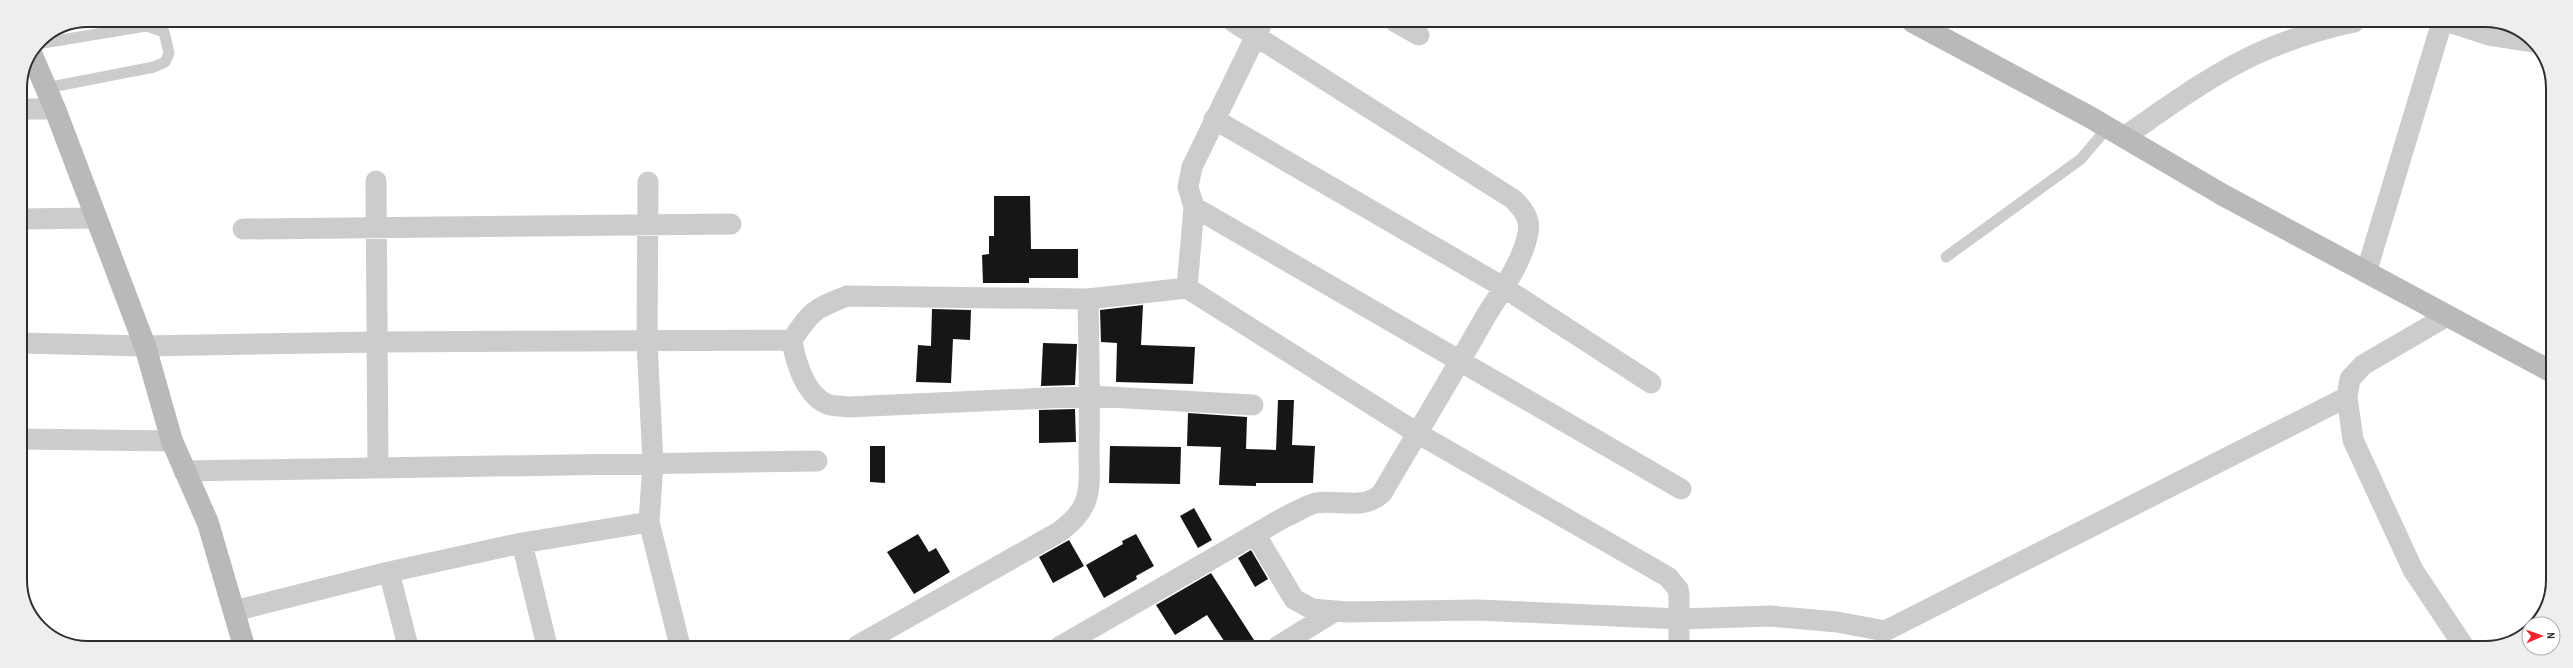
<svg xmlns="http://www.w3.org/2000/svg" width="2573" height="668" font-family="'Archivo Narrow',sans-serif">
  <rect width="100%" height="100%" fill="#fff"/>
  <path fill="#161616" d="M994 196H1030L1031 249H1078V278H1029V283H983L982 255 989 254V236H994Z
    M1143 305 1141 345 1195 347 1193 384 1116 382 1117 343 1101 342 1100 310Z
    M932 309 971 310 970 340 953 339 951 383 916 382 918 345 931 346Z
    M1043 343 1077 344 1075 385 1041 386Z
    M1278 400H1294L1292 445 1315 446 1313 483H1256V486L1219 485 1221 447 1187 446 1188 413 1247 417 1246 449 1276 450Z
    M1075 409 1076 442 1039 443V410Z
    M870 446H885V483L870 482Z
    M1110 446 1181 447 1180 484 1109 483Z
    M1194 508 1212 540 1198 548 1180 516Z
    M918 534 929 552 936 548 950 572 914 594 887 552Z
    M1136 534 1154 566 1136 576 1137 579 1104 598 1086 565 1123 544 1122 541Z
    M1069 540 1084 566 1053 583 1039 557Z
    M1251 550 1268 579 1255 587 1238 558Z
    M1211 573 1254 640 1243 647H1228L1207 615 1175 635 1156 605Z"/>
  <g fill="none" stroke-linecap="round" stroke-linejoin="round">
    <path stroke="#ccc" stroke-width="11" d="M37 44 146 26 164 32 169 53 165 62 154 67 46 88
      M1946 257 2081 159 2108 127"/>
    <path stroke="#ccc" stroke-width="21" d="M1394 21 1419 35
      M2449 22 2489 35 2534 42
      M20 109H55
      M1214 119 1503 287 1651 383
      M2124 137C2166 108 2209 76 2256 54 2287 40 2321 29 2354 22
      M376 181 378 466
      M648 182 647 342 653 463 649 522 680 646
      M1194 207 1681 489
      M20 219 97 218
      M243 229 731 224
      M2366 273 2442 22
      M1187 288 1417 433 1668 577 1678 589 1679 595V647
      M20 343 145 346 376 342 792 340
      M2347 397 2353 440 2413 570 2465 648
      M1253 405 1091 396 848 407C842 406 835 406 830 405 806 398 795 361 792 340 811 311 814 309 847 296L1088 299 1187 288 1194 207 1188 187 1192 167 1263 21
      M20 439 172 441
      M184 471 817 461
      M1255 534 1294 599 1312 609 1347 612 1478 610 1681 619 1770 616 1837 622 1885 631 2347 397 2350 379 2363 365 2447 316
      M522 543 547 646
      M389 572 408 646
      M234 611 389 572 522 543 649 522
      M857 646 1059 532C1071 523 1081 514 1086 500 1091 486 1089 466 1089 451 1090 400 1089 350 1088 299
      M1059 647 1285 517C1295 513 1306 505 1316 503 1340 499 1363 511 1382 493 1417 433 1453 374 1487 314 1502 290 1523 261 1528 233 1531 218 1522 208 1513 199L1232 21
      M1277 647 1335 611"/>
    <path stroke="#b9b9b9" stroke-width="22" d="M1913 22 2088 116 2223 195 2552 372
      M31 53 55 109 145 346 172 441 208 523 244 646"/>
  </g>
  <path d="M0 0H2573V668H0ZM88 27H2485A61 61 0 0 1 2546 88V580A61 61 0 0 1 2485 641H88A61 61 0 0 1 27 580V88A61 61 0 0 1 88 27Z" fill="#eee" fill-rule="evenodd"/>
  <path fill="none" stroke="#2f2f2f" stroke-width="2" d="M88 27H2485A61 61 0 0 1 2546 88V580A61 61 0 0 1 2485 641H88A61 61 0 0 1 27 580V88A61 61 0 0 1 88 27Z"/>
  <g transform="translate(2541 636) rotate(88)"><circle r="19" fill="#ffffff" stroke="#acacac"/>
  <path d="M0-3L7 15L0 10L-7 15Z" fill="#f52332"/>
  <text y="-6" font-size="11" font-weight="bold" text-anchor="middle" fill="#2f2f2f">N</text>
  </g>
</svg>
